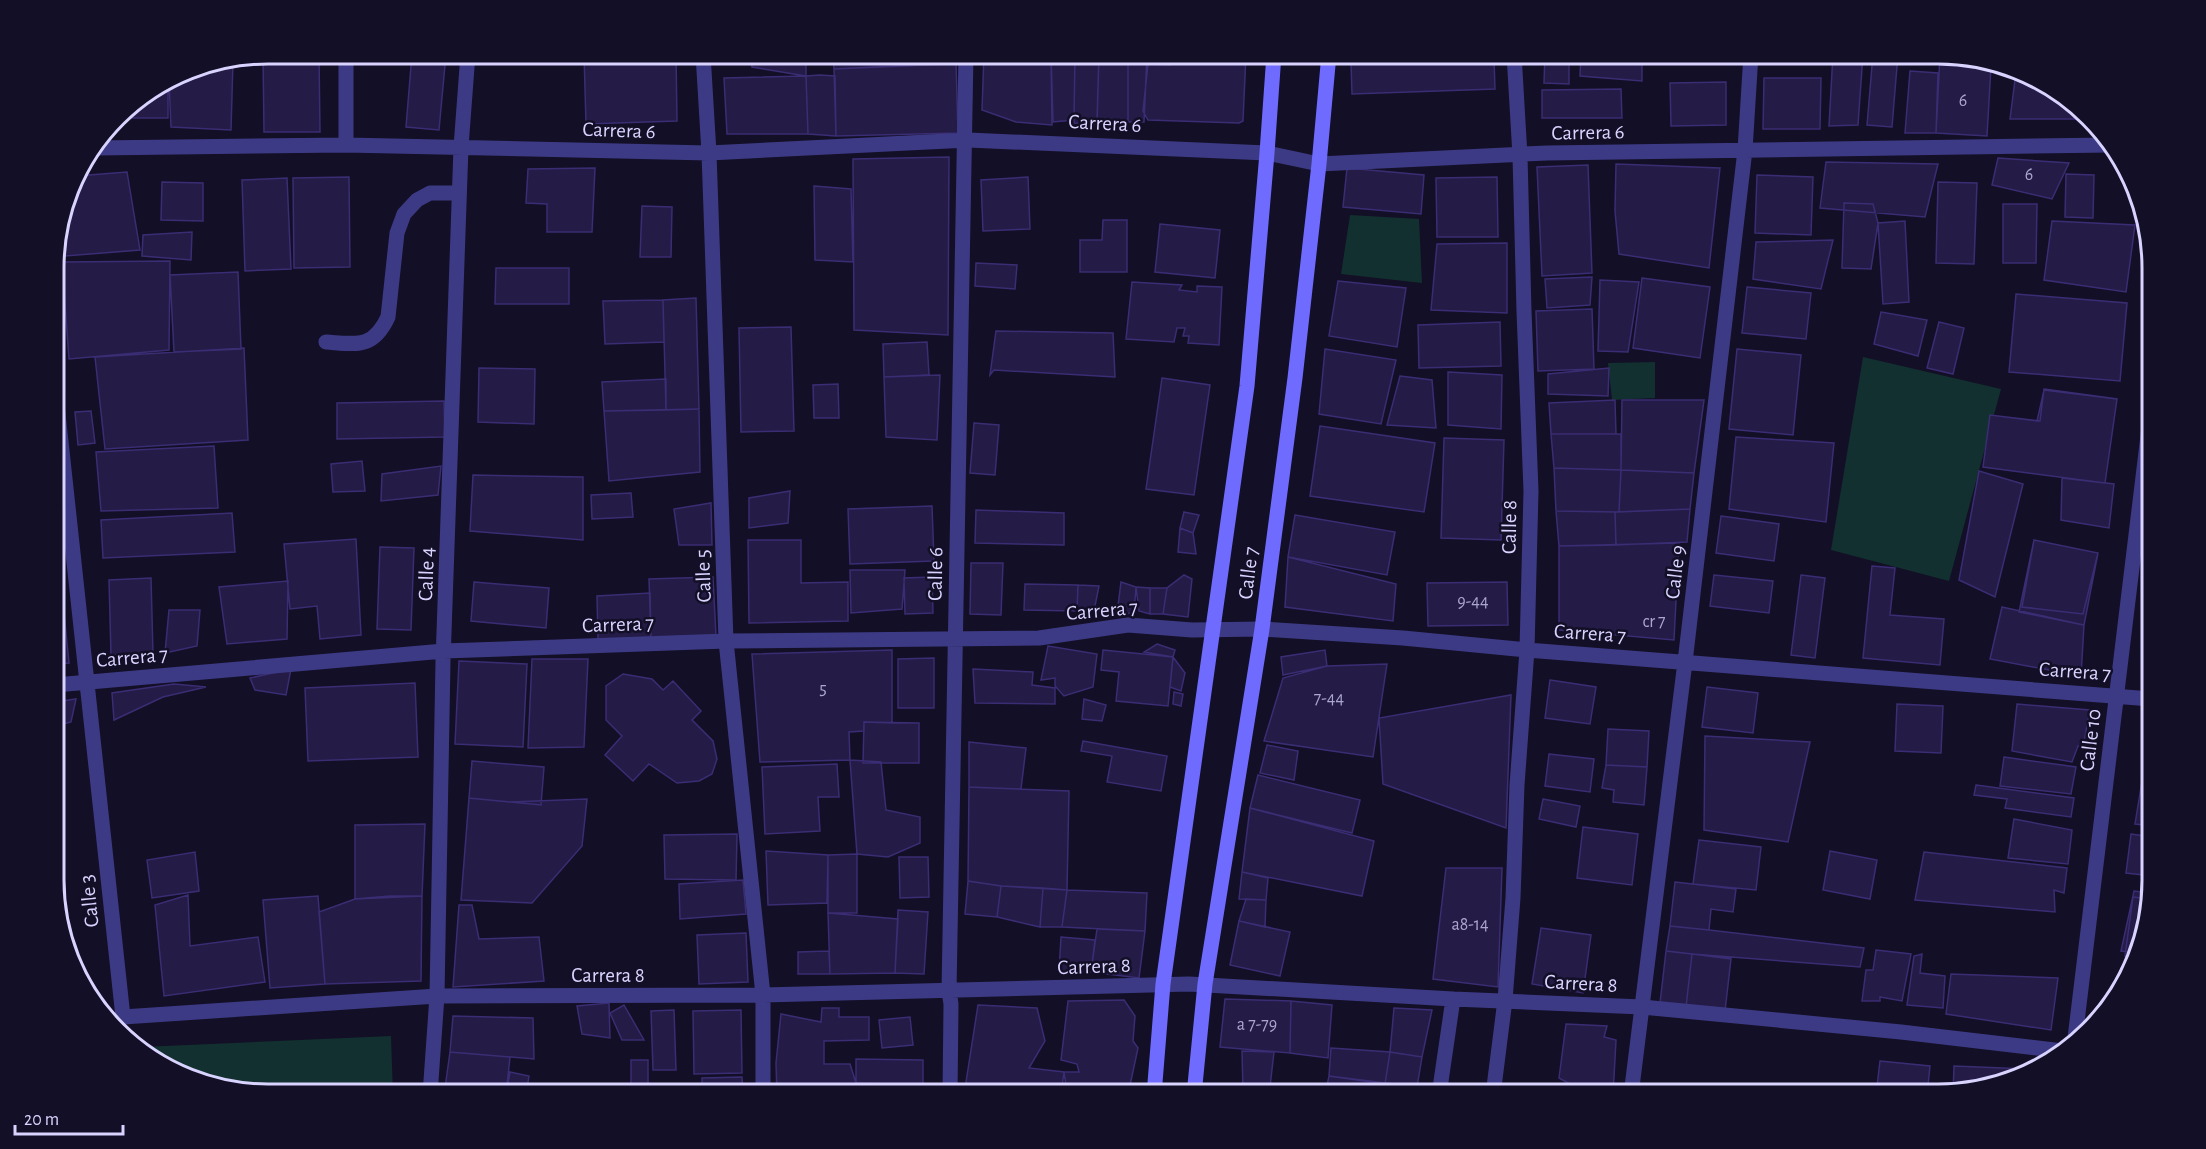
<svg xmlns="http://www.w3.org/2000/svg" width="2206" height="1149" font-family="'Alegreya Sans',sans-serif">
  <rect width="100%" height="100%" fill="#130f26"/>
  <path fill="#12302f" d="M1350 215 1419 219 1422 283 1341 274Z
    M1863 357 2001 389 1949 581 1831 550Z
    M1655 362V398L1612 400 1608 363Z
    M391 1036 393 1095H268L173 1073 142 1047Z"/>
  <path fill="#241b47" stroke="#3b2d73" stroke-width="1.5" d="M268 54H319L320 132H264L263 55Z
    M412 54H446L439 130 406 127Z
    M584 54H676L677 121 586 124Z
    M751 54H806V76L752 67Z
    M833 54H949L950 64 834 69Z
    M984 54H1051L1052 125 1016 122 982 110Z
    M1051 54H1075L1074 120 1053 122Z
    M1075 54H1099L1097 125 1074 123Z
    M1099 54H1128V122L1097 121Z
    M1128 54H1147L1144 122H1128Z
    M1170 54H1246L1243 121 1239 123 1148 120 1143 111 1148 64 1170 65Z
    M1545 54H1569V84L1544 83Z
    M1581 54H1642V81L1580 76Z
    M1833 54H1863L1858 125 1829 126Z
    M1873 54H1898L1892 127 1867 125Z
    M1940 55 1991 66 1987 136 1936 133Z
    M1494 59 1495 89 1352 94 1351 63Z
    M233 61 231 130 171 127 169 81 187 70Z
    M956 63 958 133 836 136 834 69Z
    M1910 71 1938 73 1936 133H1905Z
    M2016 72 2033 76 2075 114V119H2010Z
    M820 75 835 76 836 136 808 134 806 76Z
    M806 76 808 134H727L724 78Z
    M1764 78H1821L1820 129H1763Z
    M168 82V118H119L127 107Z
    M1726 82V125L1671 126 1670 83Z
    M1621 89 1622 118H1542V90Z
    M949 157 948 335 854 330 853 159Z
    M1998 158 2069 163 2052 199 1992 185Z
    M1826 162 1938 164 1925 217 1820 208Z
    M1616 164 1720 168 1709 268 1619 254 1615 211Z
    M1588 165 1592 273 1542 276 1537 167Z
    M595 168 592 232H547V204L526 203 528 169Z
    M1347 168 1424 175 1421 214 1343 207Z
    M127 172 140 250 65 256 62 228 76 176Z
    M2066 174 2094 175 2093 218 2065 217Z
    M1757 175 1813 177 1811 235 1755 233Z
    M349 177 350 267 294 268 293 178Z
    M1028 177 1030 229 983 231 981 180Z
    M1497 177 1498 237H1437L1436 178Z
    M287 178 291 269 245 271 242 180Z
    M162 182 203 183V221L161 220Z
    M1938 182 1977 183 1974 264 1936 263Z
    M814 186 851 189 853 262 815 260Z
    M1844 203 1873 204 1878 223 1871 269 1842 268Z
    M2003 204H2037L2036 263H2003Z
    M642 206 672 207 671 257H640Z
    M1103 220H1127V272H1080V240H1102Z
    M1905 221 1909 302 1883 304 1878 223Z
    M2052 221 2135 225 2126 292 2044 280Z
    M2052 221 2135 225 2126 292 2044 280Z
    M1160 224 1220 230 1215 278 1155 272Z
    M192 232 191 260 142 256 143 235Z
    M1833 240 1821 289 1753 279 1756 242Z
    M1507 243V313L1431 310 1437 244Z
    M170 261 169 350 69 359 62 262Z
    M976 263 1017 265 1015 289 975 286Z
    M496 268H569V304H495Z
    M238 272 241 349 174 352 170 275Z
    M1592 277 1590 305 1547 308 1545 279Z
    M1642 278 1710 287 1700 358 1633 348Z
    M1600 280 1639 282 1628 352 1598 351Z
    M1338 281 1406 288 1397 347 1329 336Z
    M1132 282 1182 285 1179 290 1197 292V286L1222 287 1219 345 1188 343 1189 336H1183L1185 328H1177L1174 342 1126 339Z
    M1747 287 1811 293 1806 339 1742 333Z
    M2016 294 2127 303 2120 381 2009 372Z
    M2016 294 2127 303 2120 381 2009 372Z
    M696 298 699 409 666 410 663 300Z
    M663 300 664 342 605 344 603 301Z
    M1592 309 1594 369 1538 371 1536 311Z
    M1881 312 1927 320 1918 356 1874 344Z
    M1500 322 1501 366 1419 368 1418 325Z
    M1939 322 1964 328 1953 374 1927 368Z
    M791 327 794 431 741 432 739 328Z
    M996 331 1113 333 1115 377 994 370 990 375Z
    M927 342 929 375 884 377 883 344Z
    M244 348 248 440 105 449 95 357Z
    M1325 349 1396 360 1381 424 1319 414Z
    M1737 349 1801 355 1793 435 1729 429Z
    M479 368 535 369 534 424 478 422Z
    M1609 368 1608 396 1548 394V374Z
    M1448 372 1502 375 1501 429 1448 425Z
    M940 375 937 440 886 437 884 377Z
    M1400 376 1432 380 1436 428 1387 425Z
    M1162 378 1210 385 1194 495 1146 489Z
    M666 379V410L604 411 602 382Z
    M838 384 839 418H814L813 385Z
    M2044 389 2117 399 2105 483 1983 467 1990 415 2040 421Z
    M2044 390 2117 399 2105 483 1983 467 1990 415 2037 421Z
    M1615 400 1616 434H1551L1549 403Z
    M1622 400H1704L1694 473 1621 470Z
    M444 401 445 437 337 439V403Z
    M699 409 700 472 609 481 604 411Z
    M91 411 95 443 78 445 75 412Z
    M974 423 999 425 995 475 970 473Z
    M1320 426 1435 443 1424 512 1310 496Z
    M1551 434H1621V470L1554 468Z
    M1736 437 1834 443 1826 522 1729 509Z
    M1444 438 1504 440 1501 540 1441 538Z
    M214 446 218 508 101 511 96 452Z
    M362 461 365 491 333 492 331 464Z
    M441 466 438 495 381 501 382 474Z
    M1554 468 1621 470 1619 512 1556 511Z
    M1621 470 1694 473 1690 509 1619 512Z
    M1979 471 2023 484 1995 597 1959 580Z
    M473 475 583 477V540L470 531Z
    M2062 478 2114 484 2109 528 2061 520Z
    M790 491 788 523 749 528V498Z
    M631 493 633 517 592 519 591 495Z
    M711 503 712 545H679L674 509Z
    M932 506 934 561 850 564 848 509Z
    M1690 509 1687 542 1616 545 1615 512Z
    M976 510 1064 513V545L975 543Z
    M1556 511 1615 512 1616 545 1559 546Z
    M1184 512 1199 515 1193 533 1180 528Z
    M232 513 235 552 103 558 101 520Z
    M1295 515 1395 532 1387 575 1288 557Z
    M1721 516 1779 524 1774 561 1716 553Z
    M1180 528 1193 533 1196 554 1178 552Z
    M356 539 361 635 320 639 317 606 290 609 284 544Z
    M748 540H801V583L848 582V621L749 623Z
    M2034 540 2098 553 2084 625 2019 612Z
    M2034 540 2098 553 2083 614 2022 607Z
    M1679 543 1674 640 1559 630V546Z
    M380 547 414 548 411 630 377 629Z
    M1288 557 1396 584 1393 621 1285 607Z
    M971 563H1003L1001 615 970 614Z
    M1872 566 1895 568 1890 615 1944 619 1940 665 1863 658Z
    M850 570H905L902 609 851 613Z
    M1184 575 1192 579 1188 617 1163 614 1167 588Z
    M1714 575 1773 581 1769 613 1710 606Z
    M1801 575 1825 578 1815 658 1791 655Z
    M713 577 716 636 651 638 649 579Z
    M932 577 933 613 905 614 904 578Z
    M151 578 153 653 111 655 109 580Z
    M288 581 287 639 227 644 219 587Z
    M474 582 549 588 546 628 471 621Z
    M1121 582 1136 587 1134 613 1117 614Z
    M1507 582 1508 625 1428 626 1427 583Z
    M1025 584 1078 585 1077 611 1024 610Z
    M1078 585 1099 586 1094 611H1077Z
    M1136 587 1150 588V614L1139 611Z
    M1150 588H1167L1163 614H1150Z
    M62 593 69 663 55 664V594Z
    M650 593 651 638 598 640 597 596Z
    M2002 607 2084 625 2081 676 1990 659Z
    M169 610H200L197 646 165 653Z
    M2151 630V676H2145Z
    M2151 630V676H2145Z
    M1157 644 1175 650 1173 657 1144 652Z
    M1048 646 1097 654 1093 687 1064 696 1055 686V678L1041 680Z
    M892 650V723L864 722V731L849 732 850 760 760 762 752 654Z
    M1103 650 1173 657 1168 706 1116 701 1119 672 1101 670Z
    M1325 650 1327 666 1283 675 1281 657Z
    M1173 657 1185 673 1181 691 1170 687Z
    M934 658V708H898V659Z
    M532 659H588L584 747 528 748Z
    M459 661 527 664 523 747 455 744Z
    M1387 664 1373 757 1264 741 1283 678 1327 666Z
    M291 669 286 695 255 690 250 678Z
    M973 669 1033 672 1032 685 1055 688V704L975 703Z
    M623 674 652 679 663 690 673 681 701 711 692 720 713 741 717 759 712 774 699 781 677 783 649 764 633 781 605 755 622 736 606 720V686Z
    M1550 680 1596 687 1590 724 1545 718Z
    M415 683 418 757 308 761 305 688Z
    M174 684 206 687 163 697 114 720 112 693Z
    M1707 687 1758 693 1753 733 1702 727Z
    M1174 692 1183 694 1181 706 1173 704Z
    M1511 695 1506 828 1383 784 1379 718Z
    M76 699 71 722 55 726V702Z
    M1084 699 1106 705 1102 721 1082 719Z
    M1897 704 1943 706 1941 753 1895 751Z
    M2017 704 2090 710 2083 747 2078 746 2072 762 2012 751Z
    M2152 720V826L2135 824Z
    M864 722 919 723V763H863Z
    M1608 729 1649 731 1647 767 1606 765Z
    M1705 736 1810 742 1788 842 1704 830Z
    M1083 741 1167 756 1161 791 1107 782 1112 756 1081 751Z
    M969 742 1026 748 1021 789 969 787Z
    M1267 745 1298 751 1294 780 1260 773Z
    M1549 754 1594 759 1590 792 1545 786Z
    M2004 757 2076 767 2071 794 2000 786Z
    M850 760 881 762 886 810 920 817V843L888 857 857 854Z
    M472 761 544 767 541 805 469 798Z
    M837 764 839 797H818L820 831 765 834 762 767Z
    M1606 765 1647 767 1644 805 1613 802 1614 790 1602 788Z
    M1258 775 1360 800 1352 833 1250 808Z
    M1976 785 2074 798 2071 817 2005 808 2007 799 1974 795Z
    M969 787 1069 791 1067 890 1001 886 968 881Z
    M469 798 510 802 587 799 582 846 532 903 461 900Z
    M1543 799 1580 806 1576 827 1539 819Z
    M1250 808 1374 841 1362 896 1242 872Z
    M2014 819 2072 830 2068 864 2008 858Z
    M425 824 422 896 355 899V825Z
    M1583 827 1638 834 1632 885 1577 878Z
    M737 834 736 880 665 879 664 835Z
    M2131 834 2152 837V876L2126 873Z
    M1699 840 1761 847 1756 890 1693 884Z
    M766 851 828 855 827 903 768 905Z
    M1830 851 1877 860 1870 899 1823 890Z
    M195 852 199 891 152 898 147 860Z
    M1924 852 2067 868 2064 893 2054 890 2055 912 1915 900Z
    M857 854V913H828V855Z
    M899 857H928L929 897 900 898Z
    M1446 868H1502L1498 987 1433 979Z
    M1242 872 1268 878 1266 900 1239 899Z
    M743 880 746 914 680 919 679 884Z
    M968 881 1001 886 997 917 965 914Z
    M1675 882 1736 889 1733 912 1711 909 1709 930 1670 926Z
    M1001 886 1043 888 1040 927 997 917Z
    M1043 888 1067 890 1062 927H1040Z
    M1067 890 1147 893 1145 931 1062 927Z
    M2134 891 2149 893 2135 953 2121 951Z
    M188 895 190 946 258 937 265 982 164 996 155 905Z
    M318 896 325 984 270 988 263 900Z
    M390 896H422L421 981 325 984 319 912 355 899Z
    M2133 897 2148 899 2134 957 2125 956Z
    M1246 899 1266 900 1265 927 1239 921Z
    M459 905H472L479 939 539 937 544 981 453 987Z
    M898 910 928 912 924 974 895 973Z
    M828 913 898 919 895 973 830 974Z
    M1239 921 1290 932 1280 976 1230 965Z
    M1670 926 1709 930 1864 948 1860 967 1692 954 1666 951Z
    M1541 928 1591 935 1583 993 1532 984Z
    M1097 929 1145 931 1139 978 1091 972Z
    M746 933 748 982 699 984 697 935Z
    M1061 937 1095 940 1091 972 1059 971Z
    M1876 950 1911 954 1902 1001 1880 997V1001H1862L1866 970H1873Z
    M829 951 830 974H798V952Z
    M1666 951 1692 954 1686 1007 1660 1003Z
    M1692 954 1731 959 1725 1011 1686 1007Z
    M1922 954 1920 973 1945 976 1943 1008 1907 1005 1914 956Z
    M2121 968 2131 969 2130 976 2115 992Z
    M1951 974 2058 978 2051 1030 1946 1014Z
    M1225 999 1291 1001 1290 1053 1220 1047Z
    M1124 1000 1135 1016 1133 1041 1138 1048 1128 1095 1067 1093 1064 1072H1079L1077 1064 1061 1060 1068 1001Z
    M1291 1001 1332 1005 1328 1058 1290 1053Z
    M609 1003 610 1038 582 1034 577 1006Z
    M624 1005 644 1040H622L610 1013Z
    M978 1005 1037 1008 1045 1041 1029 1068 1064 1072 1061 1095H964Z
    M822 1008H839V1017H869V1040L824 1041V1064H850L856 1083 851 1087H837V1095H777L776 1063 781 1014 821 1022Z
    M1394 1008 1432 1010 1422 1057 1390 1052Z
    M674 1010 676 1070H653L651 1011Z
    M741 1010 742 1073 694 1074 693 1011Z
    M453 1016 533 1018 534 1059 450 1052Z
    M910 1017 913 1045 882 1048 879 1020Z
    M1566 1024 1607 1026 1604 1037 1616 1040 1613 1095H1570V1084L1559 1078Z
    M1331 1048 1390 1052 1385 1084 1329 1076Z
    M1242 1051 1274 1052 1270 1087 1326 1092 1325 1095H1215L1216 1092 1243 1093Z
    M450 1052 510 1057 506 1095H444Z
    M1390 1052 1422 1057 1417 1087 1385 1084Z
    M856 1059 923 1060V1095H888V1084L856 1083Z
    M631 1060H648V1092H631Z
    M1880 1061 1930 1066 1927 1095H1876Z
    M1954 1066 2027 1069 1953 1094Z
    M510 1072 529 1076 526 1095H506Z
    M1329 1076 1417 1087 1415 1095H1325Z
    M742 1077 743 1095H702V1078Z"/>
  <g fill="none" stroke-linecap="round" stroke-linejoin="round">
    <path stroke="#3d3a85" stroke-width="15" d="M326 342C357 344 373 349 388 317L397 233 404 214 417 200 430 193H459
      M1493 1095 1505 1000"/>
    <path stroke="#3d3a85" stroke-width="15" d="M346 54V145
      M703 54 709 153 726 641 763 995V1095
      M96 148 346 145 709 153 968 140 1267 153 1319 164 1547 153 2111 145
      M55 386 123 1017 437 996 763 995 1189 984 1453 999 1642 1007 1901 1032 2063 1051
      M55 685 444 651 726 641 1039 638 1128 625 1192 630 1262 629 1403 638 1527 650 2151 699
      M1505 1000 1513 898 1517 785 1527 650 1531 491 1524 311 1520 156 1514 54
      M2075 1038 2151 411
      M430 1095 437 996 443 661 461 147 468 54
      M950 1095 951 1004 949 991 966 54
      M1439 1095 1453 999
      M1631 1095 1685 662 1745 150 1751 54"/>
    <path stroke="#6f6bff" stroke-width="15" d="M1154 1095 1163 984 1247 386 1267 153 1274 54
      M1194 1095 1205 984 1262 629 1295 378 1319 164 1329 54"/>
  </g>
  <g text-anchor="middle" stroke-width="5" stroke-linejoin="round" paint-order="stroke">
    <g font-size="18" fill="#aca6d1">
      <text x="1963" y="106">6</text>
      <text x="2029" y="180">6</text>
      <text x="1473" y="607">9-44</text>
      <text x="1654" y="627">cr 7</text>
      <text x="823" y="694">5</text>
      <text x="1329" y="704">7-44</text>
      <text x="1470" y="930">a8-14</text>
      <text x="1257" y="1030">a 7-79</text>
    </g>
    <g font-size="21" fill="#d9d4ff" stroke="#130f26">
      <text transform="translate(1105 123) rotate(3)" y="7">Carrera 6</text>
      <text transform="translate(619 130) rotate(2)" y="7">Carrera 6</text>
      <text transform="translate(1588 132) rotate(-1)" y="7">Carrera 6</text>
      <text transform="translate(1509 527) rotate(-89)" y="7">Calle 8</text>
      <text transform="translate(1675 572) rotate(-83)" y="7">Calle 9</text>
      <text transform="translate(1248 573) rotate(-83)" y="7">Calle 7</text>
      <text transform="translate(426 574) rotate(-88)" y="7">Calle 4</text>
      <text transform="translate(935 574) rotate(-89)" y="7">Calle 6</text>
      <text transform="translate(703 576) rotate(-92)" y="7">Calle 5</text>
      <text transform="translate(1102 610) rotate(-5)" y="7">Carrera 7</text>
      <text transform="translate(618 624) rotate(-2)" y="7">Carrera 7</text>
      <text transform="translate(1590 633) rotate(4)" y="7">Carrera 7</text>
      <text transform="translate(132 657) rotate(-5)" y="7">Carrera 7</text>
      <text transform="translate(2075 671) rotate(4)" y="7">Carrera 7</text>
      <text transform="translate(2090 740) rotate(-83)" y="7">Calle 10</text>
      <text transform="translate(89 901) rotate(-96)" y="7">Calle 3</text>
      <text transform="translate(1094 966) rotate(-2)" y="7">Carrera 8</text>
      <text x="608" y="982">Carrera 8</text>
      <text transform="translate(1581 983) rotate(3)" y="7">Carrera 8</text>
    </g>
  </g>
  <path d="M0 0H2206V1149H0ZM268 64H1938A204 204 0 0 1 2142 268V880A204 204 0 0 1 1938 1084H268A204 204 0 0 1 64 880V268A204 204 0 0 1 268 64Z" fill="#130f26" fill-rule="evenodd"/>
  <path fill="none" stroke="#d9d4ff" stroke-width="3" d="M268 64H1938A204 204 0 0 1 2142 268V880A204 204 0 0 1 1938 1084H268A204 204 0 0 1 64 880V268A204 204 0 0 1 268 64Z"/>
  <path d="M15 1125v9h108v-9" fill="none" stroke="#d9d4ff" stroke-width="3"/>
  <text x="24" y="1125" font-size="18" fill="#d9d4ff" stroke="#130f26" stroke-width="4.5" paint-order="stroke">20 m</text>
</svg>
